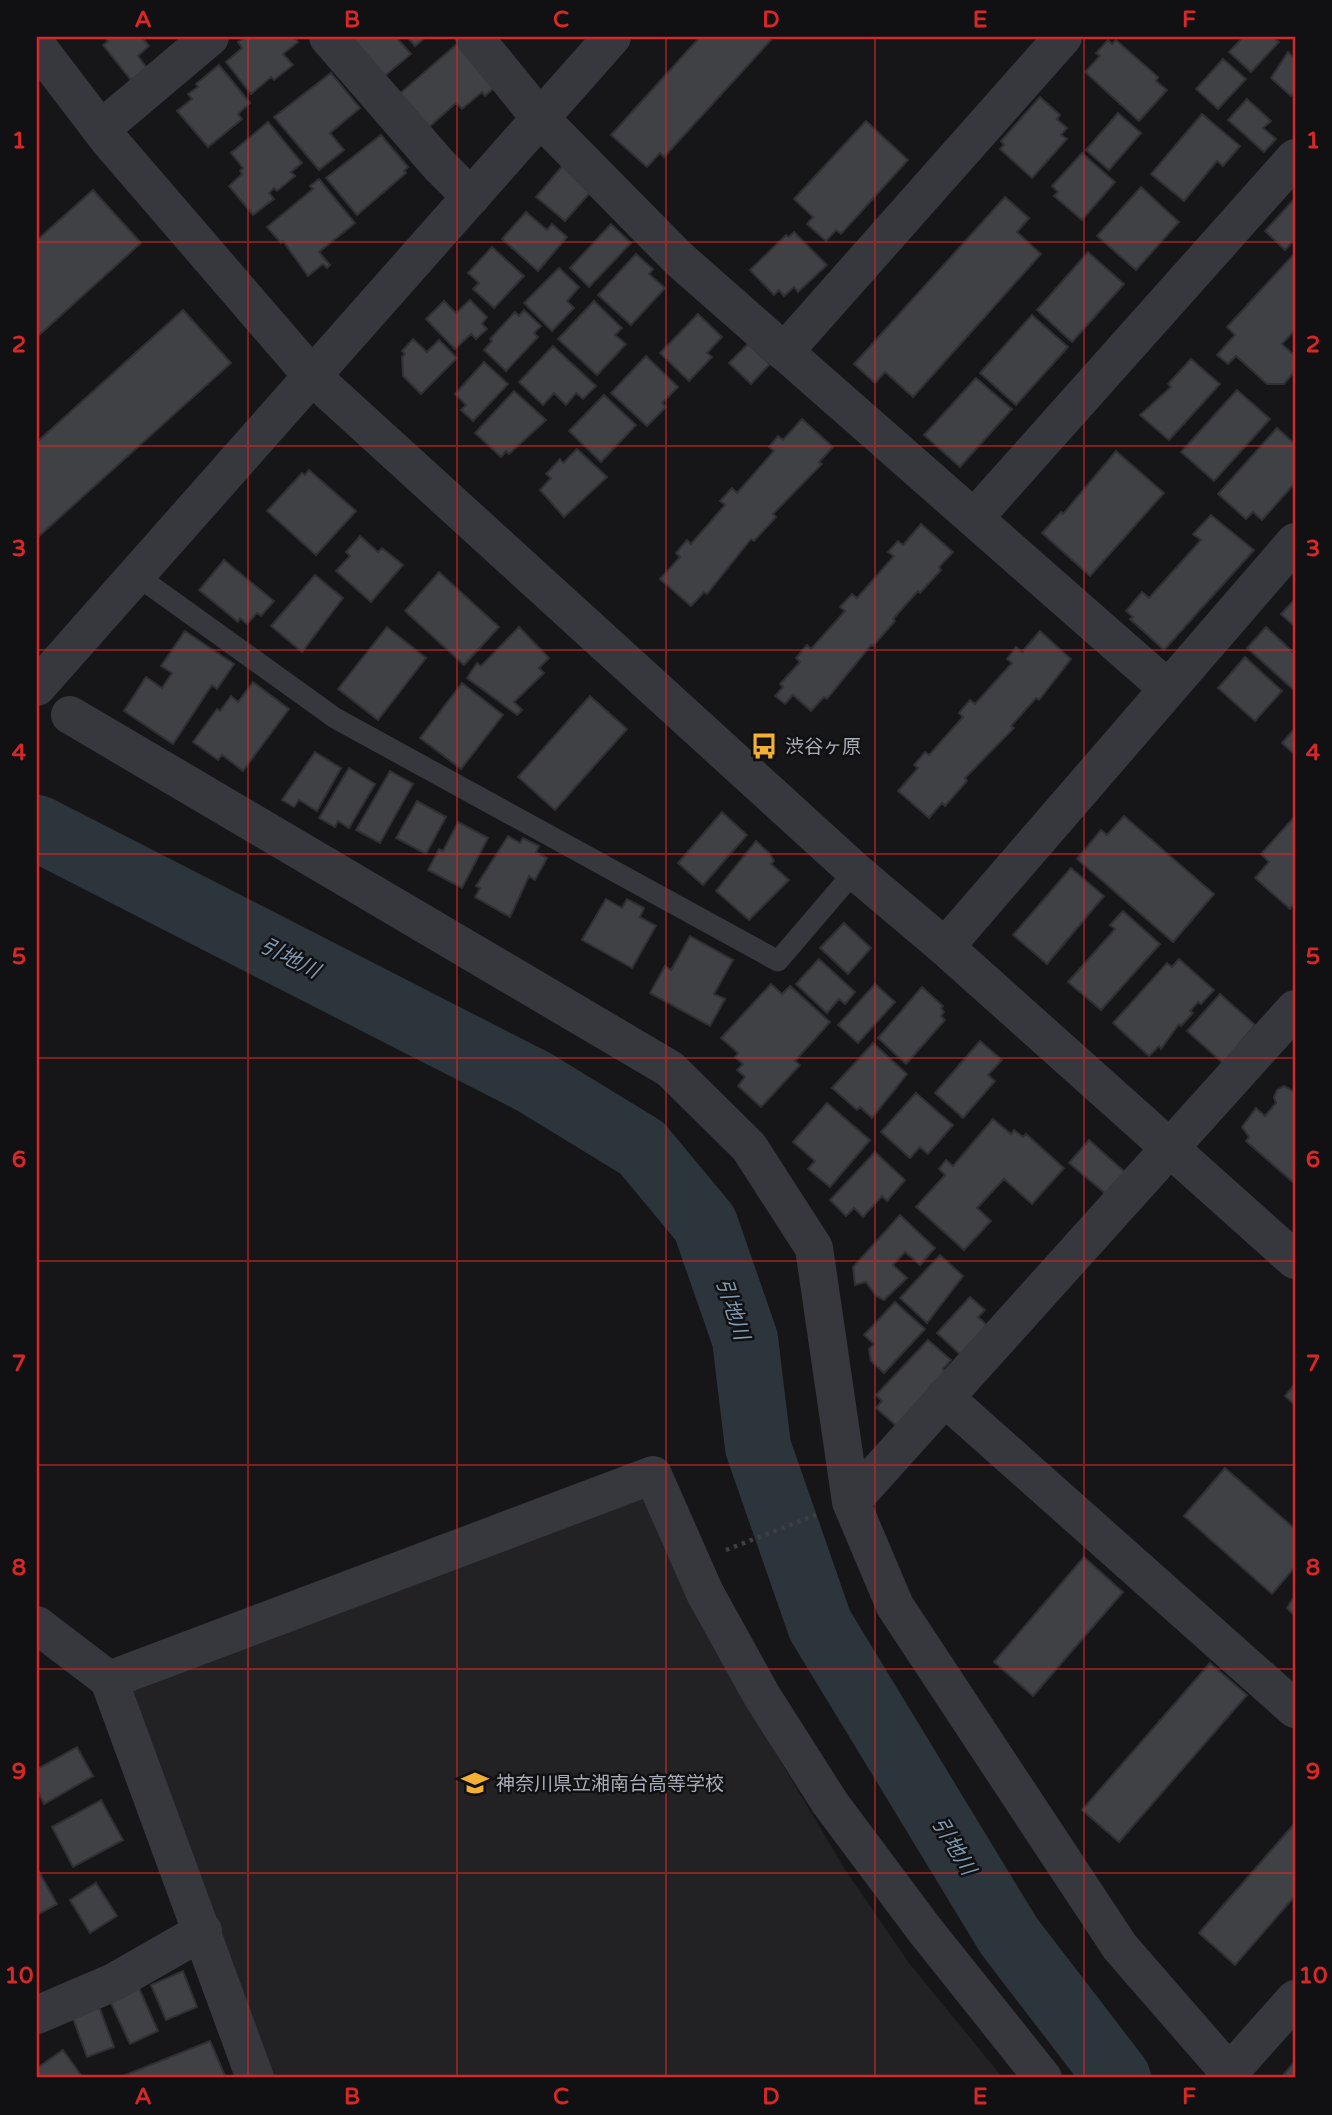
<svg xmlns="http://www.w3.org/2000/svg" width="1332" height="2115" font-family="'Varela Round','Noto Sans JP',sans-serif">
  <rect width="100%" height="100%" fill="#161618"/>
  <path fill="#222225" d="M639 1489 735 1685 846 1871 909 1963 1003 2078H270L123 1694Z"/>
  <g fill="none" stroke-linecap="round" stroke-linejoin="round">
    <path stroke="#2c353c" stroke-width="66" d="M37 828 534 1082 642 1148 705 1224 745 1339 758 1447 820 1625 1009 1936 1118 2078"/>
  </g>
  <path fill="#404145" stroke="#303034" stroke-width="2" d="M104 37H142L149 46 138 56 147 68 131 80 103 45 108 41Z
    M245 37H294L298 42 283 54 293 65 274 80 271 77 251 94 226 62 242 48 238 42Z
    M349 37H396L411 54 381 79Z
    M407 37H426L415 46Z
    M700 37H768L771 40 664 157 660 153 647 167 611 135Z
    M1243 37H1273L1279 42 1251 72 1229 52Z
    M1108 40 1112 44 1116 40 1158 77 1156 81 1167 90 1139 121 1085 72 1100 56 1096 53Z
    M457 44 495 87 485 96 482 92 462 109 456 103 428 128 398 95Z
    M1288 52 1295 59V91L1291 96 1271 78Z
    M1223 59 1246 79 1218 109 1196 89Z
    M219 65 250 103 238 114 242 119 208 147 177 111 192 99 188 94 198 87 196 84Z
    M331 73 360 108 330 133 344 150 319 170 274 117Z
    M1040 97 1060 115 1057 119 1067 128 1061 135 1067 139 1032 178 1000 149 1004 145 1001 141Z
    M1247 99 1271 121 1263 128 1276 139 1264 152 1228 120Z
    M1118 113 1141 133 1109 170 1086 150Z
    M1202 114 1240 146 1223 166 1217 161 1184 201 1151 174Z
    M866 121 908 160 841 234 836 230 826 241 807 224 813 217 794 199Z
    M268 122 302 163 291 172 295 176 277 191 274 188 269 193 274 199 253 215 229 186 242 174 240 171 243 168 231 153Z
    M381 135 408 167 404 171 406 173 357 215 326 178Z
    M1082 153 1115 182 1082 220 1054 196 1058 192 1052 186Z
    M565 163 594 188 565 221 536 197Z
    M319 179 355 223 319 252 330 265 327 268 323 264 308 276 283 241 281 243 267 227 313 189 310 186Z
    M1141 187 1179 222 1136 270 1097 236Z
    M93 190 141 243 37 337V240Z
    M1005 197 1029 218 1017 232 1041 254 913 397 885 372 875 383 854 364Z
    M1295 198V239L1285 250 1265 231Z
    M526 212 547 230 552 224 567 237 538 271 502 239Z
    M611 224 631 243 589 287 570 268Z
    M794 232 827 265 798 292 794 287 784 296 779 290 774 295 750 270 786 235 789 237Z
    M492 247 524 276 494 308 473 289 479 283 468 273Z
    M1088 252 1124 284 1072 342 1037 310Z
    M1295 253V330L1282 344 1295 356V371L1284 384H1267L1236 356 1228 364 1217 355 1235 335 1227 327Z
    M636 254 653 269 649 274 665 288 631 325 598 295Z
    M559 268 579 287 567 301 574 308 552 331 524 303Z
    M470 300 487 317 482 324 487 329 476 339 471 334 455 349 426 319 444 301 456 313Z
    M594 301 622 328 615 335 626 344 597 375 558 339Z
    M183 310 231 363 37 538V442Z
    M524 310 541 326 534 333 538 337 506 371 484 350 492 341 490 339 515 312 519 316Z
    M698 314 722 337 707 353 712 357 689 381 660 353Z
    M1032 315 1068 347 1016 405 980 373Z
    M413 339 427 352 439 340 457 358 421 394 403 376 402 357 405 354 402 351Z
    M748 344 770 364 751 384 729 363Z
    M553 346 596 386 583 399 576 393 566 405 554 393 543 405 519 382Z
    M646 356 678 387 662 403 666 407 647 426 611 393Z
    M1191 359 1220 384 1169 440 1140 415 1171 387 1168 384Z
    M484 362 508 384 473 421 461 410 466 405 455 394Z
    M976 378 1012 409 960 467 924 435Z
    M1237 390 1270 419 1214 481 1181 452Z
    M514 391 546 420 509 454 506 451 501 457 475 433Z
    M604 395 636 425 601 462 569 431Z
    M802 419 833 447 819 462 822 464 773 514 776 517 754 541 751 539 707 594 704 592 691 606 660 579 680 557 676 553 687 540 691 544 725 505 720 501 732 488 737 493 774 451 769 447 778 436 783 440Z
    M1277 428 1295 444V483L1262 520 1253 512 1246 519 1218 494Z
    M577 449 607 477 564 517 540 490 551 478 546 474 560 459 563 463Z
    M1116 451 1164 493 1090 576 1042 533 1061 512 1063 514Z
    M309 470 356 511 316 555 267 511 302 473 305 475Z
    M1211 515 1254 550 1164 650 1130 619 1133 617 1126 611 1142 592 1149 598 1201 540 1193 534Z
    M921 524 953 552 939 567 941 570 920 593 918 591 893 619 895 621 873 646 871 645 827 699 824 697 811 711 793 695 785 704 775 696 783 687 780 684 800 662 796 658 807 645 811 649 845 611 840 607 852 594 857 598 894 556 888 552 898 541 903 545Z
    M360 536 378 552 382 548 403 565 371 602 336 571 350 556 346 552Z
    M224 560 274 601 261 616 257 613 247 624 240 618 238 622 199 590Z
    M439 572 499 627 464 665 405 611Z
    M315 575 343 598 302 652 271 626Z
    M1295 599V627L1281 614Z
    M387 627 426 658 378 720 338 689Z
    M519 627 549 658 539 668 544 673 514 702 522 710 517 715 467 678 477 663 481 666Z
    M1266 627 1295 654V691L1247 648Z
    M185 631 234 664 217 689 212 685 173 744 124 711 146 677 162 688 172 673 161 666Z
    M1040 631 1071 659 1039 700 1036 698 1011 726 1014 728 965 778 967 781 945 806 942 803 929 818 898 791 918 768 914 765 925 752 929 755 963 717 959 713 970 700 975 704 1012 663 1007 659 1016 647 1022 652Z
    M1245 657 1282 691 1255 721 1218 688Z
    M253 682 289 709 243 771 222 755 218 760 193 742 217 709 220 711 231 696 238 702Z
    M462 683 503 715 461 769 420 738Z
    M590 696 627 729 555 810 518 777Z
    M1295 728V755L1282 743Z
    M315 752 341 768 317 811 299 800 294 807 282 800Z
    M349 768 375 784 349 828 338 821 335 827 319 818Z
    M390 771 413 784 380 843 356 830Z
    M417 801 446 817 426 854 396 838Z
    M722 812 747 835 703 885 678 863Z
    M1124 816 1214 894 1173 942 1077 859 1101 830 1107 835Z
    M1295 816V903L1290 909 1255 878 1269 862 1261 854Z
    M458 822 488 838 462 888 428 870 439 849 443 851Z
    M508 836 520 843 523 838 539 846 536 852 547 858 535 880 529 876 510 917 475 897 480 888 476 886Z
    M756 841 770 854 774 861 771 864 789 880 749 920 716 891Z
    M1071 868 1104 896 1047 964 1013 935Z
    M606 899 622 908 627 899 644 908 640 917 656 926 632 968 582 940Z
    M1123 911 1160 944 1101 1010 1068 982 1115 929 1110 925Z
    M844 923 871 948 848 974 820 948Z
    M690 936 733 960 714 994 725 999 710 1026 650 993 665 966 671 970Z
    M819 959 855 992 845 1004 839 999 827 1013 796 984Z
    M1179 959 1214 990 1201 1004 1198 1002 1190 1011 1193 1013 1181 1026 1179 1024 1161 1049 1159 1046 1149 1056 1113 1023 1167 963 1172 967Z
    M771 984 782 994 790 986 830 1022 795 1061 800 1065 761 1107 738 1086 745 1077 737 1070 743 1064 735 1057 738 1053 721 1038Z
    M875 984 895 1002 858 1043 838 1025Z
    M922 987 943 1006 941 1008 944 1012 941 1016 945 1020 906 1064 878 1038Z
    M1220 994 1255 1025 1223 1063 1187 1031Z
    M980 1041 1002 1060 988 1075 995 1081 963 1118 935 1093Z
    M873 1043 907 1074 872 1118 860 1107 857 1110 832 1088Z
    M1284 1086 1295 1092V1184L1246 1141 1249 1137 1242 1127 1256 1108 1265 1116 1276 1103 1274 1097 1277 1090Z
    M916 1093 953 1125 928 1154 920 1147 910 1158 881 1132Z
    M827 1103 870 1140 830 1187 808 1169 815 1161 793 1142Z
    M993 1119 1011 1134 1014 1130 1023 1137 1026 1134 1064 1168 1032 1204 1004 1179 977 1208 991 1221 964 1250 916 1207 945 1175 939 1169 946 1160 953 1166Z
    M1089 1140 1125 1172 1106 1194 1069 1163Z
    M875 1152 905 1180 887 1201 882 1196 863 1217 854 1208 846 1216 830 1200Z
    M900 1215 935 1248 920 1265 905 1252 893 1265 907 1278 884 1300 876 1296 866 1282 855 1285 853 1267Z
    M940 1255 963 1276 927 1323 900 1298Z
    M970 1297 985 1310 978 1317 988 1326 963 1357 937 1333Z
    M895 1302 925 1329 884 1373 871 1361 869 1349 874 1344 864 1335Z
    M928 1340 951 1360 943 1369 946 1372 900 1429 876 1408 882 1401 876 1395Z
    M1295 1384V1405L1285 1396Z
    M1225 1468 1295 1529V1567L1272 1594 1184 1516Z
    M1084 1557 1123 1592 1033 1696 994 1662Z
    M1295 1595V1616L1287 1608Z
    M1210 1663 1247 1695 1119 1842 1082 1810Z
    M77 1747 93 1776 44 1804 37 1790V1769Z
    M101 1800 123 1840 73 1867 52 1827Z
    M1295 1823V1896L1235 1965 1199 1933Z
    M37 1868 57 1904 37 1915Z
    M96 1883 117 1916 90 1933 70 1900Z
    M183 1971 197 2007 166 2020 151 1985Z
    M139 1988 158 2031 130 2044 110 2001Z
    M97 2001 114 2047 87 2057 70 2010Z
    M210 2041 226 2078H118Z
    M63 2050 83 2078H37V2068Z
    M1295 2061V2078H1289L1284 2074Z"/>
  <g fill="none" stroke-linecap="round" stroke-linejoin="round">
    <path stroke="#3d3f44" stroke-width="4.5" stroke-dasharray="3.5 5" stroke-linecap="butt" d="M726 1550 816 1515"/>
    <path stroke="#37383d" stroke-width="21" d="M136 575 335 718 778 961 855 871"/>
    <path stroke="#37383d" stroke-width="38" d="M328 37 439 165 471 197
      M474 37 541 119 679 259 1166 687
      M101 129 210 37
      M784 352 1063 37
      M975 517 1295 158
      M70 715 670 1069 749 1147 814 1248 851 1502 895 1606 1120 1947 1234 2078
      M945 947 1295 542
      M944 1397 1295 1709
      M851 1502 1295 1009
      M37 1625 109 1680 255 2078
      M109 1680 653 1475 705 1593 762 1696 830 1803 924 1929 1043 2078
      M37 2015 114 1982 203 1931
      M1229 2073 1295 1999"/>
    <path stroke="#37383d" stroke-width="38" d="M37 46 108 139 313 377 855 871 945 947 1295 1260
      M37 687 612 37"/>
  </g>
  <path fill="none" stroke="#d62828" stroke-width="2" stroke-opacity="0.55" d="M248 37V2078M457 37V2078M666 37V2078M875 37V2078M1084 37V2078M37 242H1295M37 446H1295M37 650H1295M37 854H1295M37 1058H1295M37 1261H1295M37 1465H1295M37 1669H1295M37 1873H1295"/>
  <defs>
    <g id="bus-bare" transform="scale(2.1)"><path d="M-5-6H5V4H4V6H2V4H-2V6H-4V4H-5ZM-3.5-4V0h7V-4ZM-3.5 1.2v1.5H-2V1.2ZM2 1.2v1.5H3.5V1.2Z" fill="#f2b134" stroke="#111113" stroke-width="2.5" paint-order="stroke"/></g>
    <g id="school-bare" transform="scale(2.1)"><path d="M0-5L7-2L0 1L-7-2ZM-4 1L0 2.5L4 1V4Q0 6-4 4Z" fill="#f2b134" stroke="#111113" stroke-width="2.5" paint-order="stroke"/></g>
  </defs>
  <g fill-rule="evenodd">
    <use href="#bus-bare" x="764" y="746"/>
    <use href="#school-bare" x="475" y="1783"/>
  </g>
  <g text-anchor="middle" stroke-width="5" stroke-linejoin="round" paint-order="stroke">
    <g font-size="19" fill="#a8adb8" stroke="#111113" text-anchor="start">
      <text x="785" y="753">渋谷ヶ原</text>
      <text x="496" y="1790">神奈川県立湘南台高等学校</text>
    </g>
    <g font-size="21" font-style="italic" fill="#7f9bb3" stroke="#111113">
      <text transform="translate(290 958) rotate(27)" y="7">引地川</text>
      <text transform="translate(733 1309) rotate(72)" y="7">引地川</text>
      <text transform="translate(954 1846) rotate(59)" y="7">引地川</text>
    </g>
  </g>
  <rect width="1332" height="2115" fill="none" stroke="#111113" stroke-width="77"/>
  <rect x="38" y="38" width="1256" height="2038" fill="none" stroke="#d62828" stroke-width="2.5"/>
  <g font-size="23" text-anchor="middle" font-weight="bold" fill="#d62828">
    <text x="143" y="27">A</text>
    <text x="352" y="27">B</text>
    <text x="561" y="27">C</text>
    <text x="771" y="27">D</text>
    <text x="980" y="27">E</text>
    <text x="1189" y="27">F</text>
    <text x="19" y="148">1</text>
    <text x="1313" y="148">1</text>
    <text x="19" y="352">2</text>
    <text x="1313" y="352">2</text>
    <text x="19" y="556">3</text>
    <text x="1313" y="556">3</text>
    <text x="19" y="760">4</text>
    <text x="1313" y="760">4</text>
    <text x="19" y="964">5</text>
    <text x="1313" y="964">5</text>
    <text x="19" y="1167">6</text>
    <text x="1313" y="1167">6</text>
    <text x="19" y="1371">7</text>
    <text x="1313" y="1371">7</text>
    <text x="19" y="1575">8</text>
    <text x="1313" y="1575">8</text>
    <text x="19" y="1779">9</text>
    <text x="1313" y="1779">9</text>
    <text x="19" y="1983">10</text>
    <text x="1313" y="1983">10</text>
    <text x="143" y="2104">A</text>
    <text x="352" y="2104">B</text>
    <text x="561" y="2104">C</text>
    <text x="771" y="2104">D</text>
    <text x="980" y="2104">E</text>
    <text x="1189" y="2104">F</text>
  </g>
</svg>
